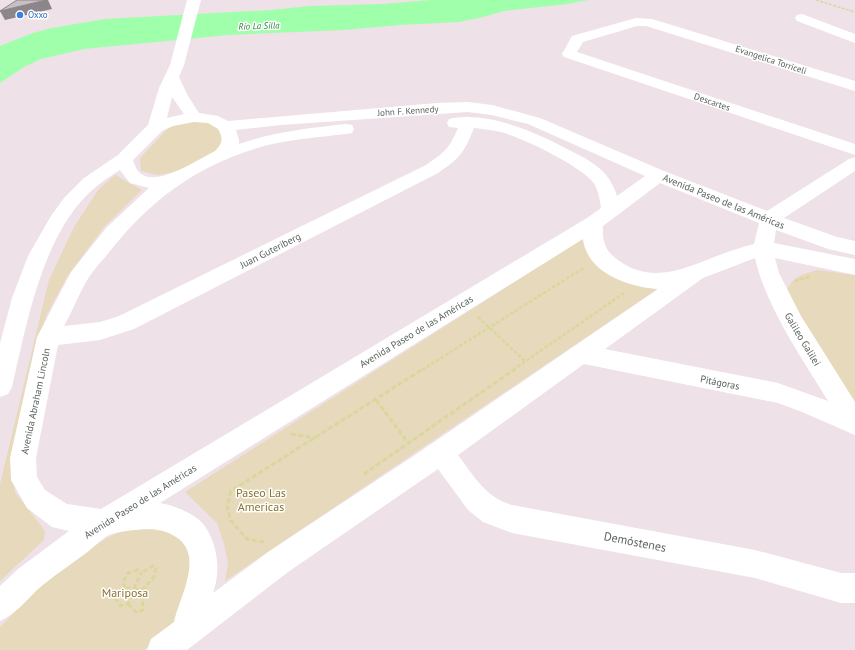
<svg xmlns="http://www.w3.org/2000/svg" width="855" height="650" font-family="'PT Sans',sans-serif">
  <rect width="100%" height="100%" fill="#eee1e8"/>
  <path fill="#e7d9bb" d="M205 121 222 127 229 145 179 171 158 175 141 171 140 158 174 122Z
    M115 175 142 190 104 227 67 277 46 316 13 469 15 492 45 531 44 540 0 581V484L49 280 74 227 98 190Z
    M582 239 594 260 620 277 656 290 225 581 228 563 224 544 217 523 185 492Z
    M817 270 855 275V408L785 293C794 276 800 275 817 270Z
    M164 528 186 543 196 563 177 620 147 648 144 650H0V627L44 582 86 551 107 538 124 530Z"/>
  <path fill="#9fffab" d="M431 0H588L567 4 504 11 483 17 459 22 400 25 343 30 228 35 84 49 41 59 24 67 0 83V46L33 33 52 28 105 19 271 10 310 6 383 4Z"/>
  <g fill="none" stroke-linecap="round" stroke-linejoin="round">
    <path stroke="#dad79d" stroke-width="1.5" stroke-dasharray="3 1.5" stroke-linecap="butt" d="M816 0 855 12"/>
    <path stroke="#dad79d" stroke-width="2.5" stroke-dasharray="3.5 2" stroke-linecap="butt" d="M795 281 809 277
      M478 317 525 361
      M422 370 585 267
      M513 370 624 293"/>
    <path stroke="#dad79d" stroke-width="3" stroke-dasharray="5 2.5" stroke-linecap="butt" d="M376 400 409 444
      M291 434 315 438
      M364 474 515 369
      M264 542 247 539 231 521 227 506 231 491 423 369
      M125 588 123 582 128 573 138 570 141 573
      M125 588 134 589 128 604 121 606 115 598 116 593Z
      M134 589 142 590 154 577 156 568 153 566 141 573
      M134 589 141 573
      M142 590 148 588
      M128 604 136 612 143 610 142 590"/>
    <path fill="#fff" fill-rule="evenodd" d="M187 0H201L184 65 179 77 188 96 199 113 218 116 228 121 437 103 468 102 492 105 540 118 664 171 767 211 849 159 855 157V171L784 218 837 237 855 241V255L828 249 776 230 774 243 855 259V275L775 258 779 273 801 316 855 402V435L802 412 778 403 584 364 458 455C474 476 485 497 512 505L755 550 841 573H855V603H841L755 578 512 533 483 522 468 510 438 469 288 572 187 650H147L151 639 174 622C179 598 203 559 179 539 172 534 166 531 157 530 146 528 120 531 109 535 103 538 96 545 90 550 73 563 53 576 37 590 25 602 15 614 0 621V586L18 569 69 531 52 527 27 508 11 480 10 458 37 337 71 272 106 228 149 188 130 183 120 170C112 175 104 180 97 186 43 229 27 323 12 387L8 394 0 397V343L12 298 28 256 51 216 64 198 84 178 118 155 148 125 159 88 170 65ZM172 97 184 114 167 118ZM468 112 491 115 528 124 645 176 617 196C615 189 611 181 606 175 597 164 583 157 571 151 538 133 487 110 449 119L447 123 449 127 458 128C449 149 445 152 426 165L119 316 100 322 64 326C72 312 78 296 86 282 91 273 99 264 106 256 149 200 199 163 268 145 293 139 320 137 346 134L352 133 354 129 352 125 346 124C309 128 274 132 239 144V140L236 130 281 125ZM194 122 208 123 218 129C224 139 222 144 215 151 199 159 160 185 143 175 137 172 135 166 133 160L162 131 173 126ZM474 128C483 129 493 130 501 132 525 139 577 164 593 182 598 189 600 200 601 208L587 218 101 509 67 504 45 490 37 477 36 458 58 345 100 340 134 329 438 173C460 158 464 153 474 128ZM660 183 759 223 754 244C743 247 732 250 722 254 687 267 653 286 618 260 605 251 602 241 603 226ZM583 239C587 273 628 287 658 289L415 455 268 552 213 593C221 572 218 544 204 525 196 514 173 505 160 503ZM755 258C766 307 802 358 828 401L778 383 605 349 703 278Z
      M802 14 855 34V43L797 21 795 18 797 15Z
      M636 18 652 19 855 81V91L646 26H637L583 42 577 52 855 144V155L564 57 562 54 572 36Z"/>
  </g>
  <path fill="#8c858a" d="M46 0H48L52 9 5 20 0 11Z"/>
  <path fill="#c8bec5" stroke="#8c858a" d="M17 0H46L0 11Z"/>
  <circle fill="#3f7fe0" stroke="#fff" stroke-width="1.5" cx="20" cy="15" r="4"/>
  <g text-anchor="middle" stroke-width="3" stroke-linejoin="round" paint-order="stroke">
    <g font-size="9" fill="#366cbe" stroke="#fff" text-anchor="start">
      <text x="28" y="18">Oxxo</text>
    </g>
    <g font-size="9" font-style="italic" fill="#2a803b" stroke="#fff">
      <text transform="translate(259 26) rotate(-2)" y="3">Río La Silla</text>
    </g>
    <g font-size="9" fill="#59635c" stroke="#fff">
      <text transform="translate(771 60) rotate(18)" y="3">Evangelica Torriceli</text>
      <text transform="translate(712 102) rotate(19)" y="3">Descartes</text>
      <text transform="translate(408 111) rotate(-4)" y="3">John F. Kennedy</text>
    </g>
    <g font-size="10" fill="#59635c" stroke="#fff">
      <text transform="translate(724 201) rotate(22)" y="4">Avenida Paseo de las Américas</text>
      <text transform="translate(270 250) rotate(-27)" y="4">Juan Guteriberg</text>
      <text transform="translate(416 331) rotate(-31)" y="4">Avenida Paseo de las Américas</text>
      <text transform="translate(803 339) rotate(59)" y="4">Galileo Galilei</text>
      <text transform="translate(720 382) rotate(11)" y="4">Pitágoras</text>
      <text transform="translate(35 401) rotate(-78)" y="4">Avenida Abraham Lincoln</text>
      <text transform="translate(140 501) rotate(-32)" y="4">Avenida Paseo de las Américas</text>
    </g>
    <g font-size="12" fill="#8b7330" stroke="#fff">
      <text x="261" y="497">Paseo Las<tspan x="261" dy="14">Americas</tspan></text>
      <text x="125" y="597">Mariposa</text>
    </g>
    <g font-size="12" fill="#59635c" stroke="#fff">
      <text transform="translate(635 542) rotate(11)" y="4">Demóstenes</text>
    </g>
  </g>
</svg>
